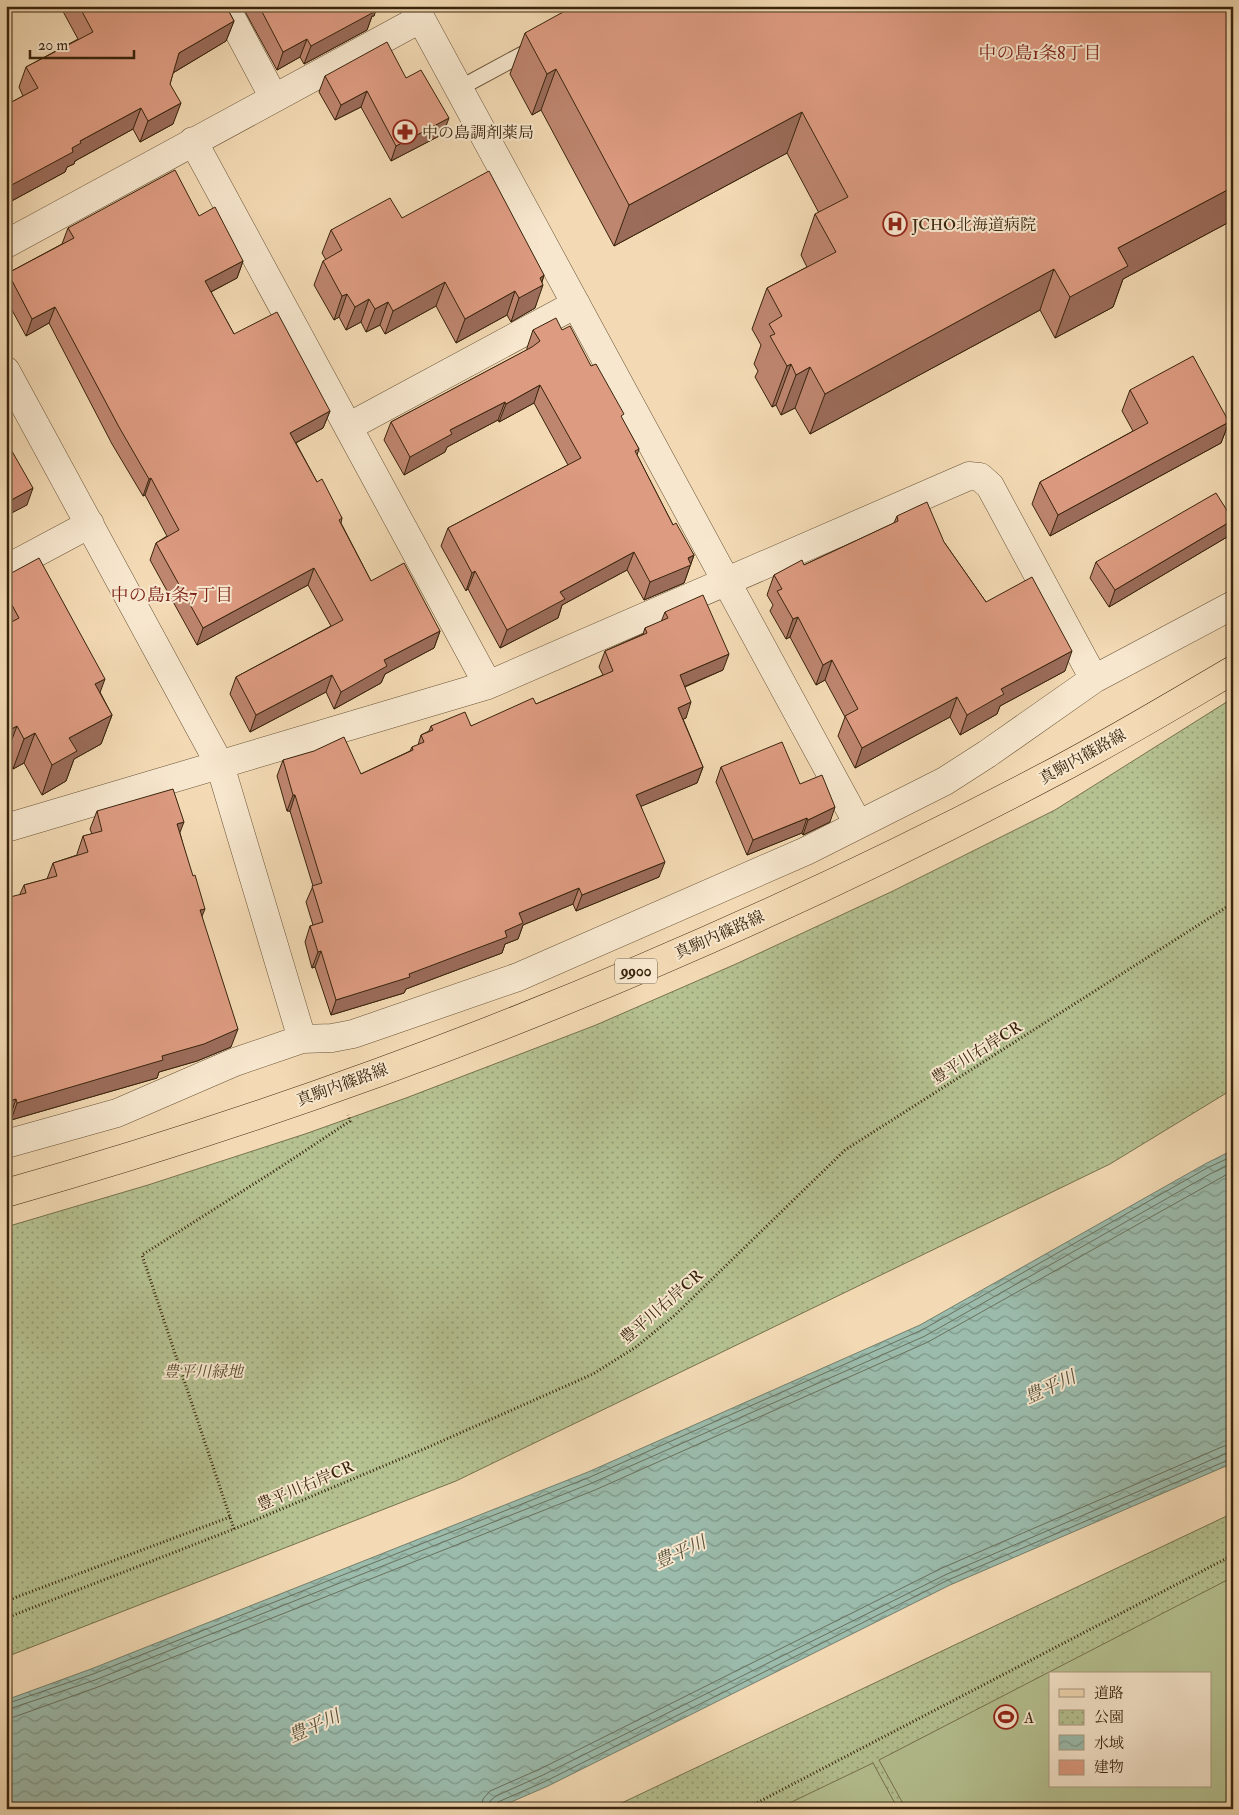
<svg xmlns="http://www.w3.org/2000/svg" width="1239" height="1815" font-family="'IM FELL Double Pica','Noto Serif JP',serif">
  <defs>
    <pattern id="park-dots" width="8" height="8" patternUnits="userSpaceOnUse" patternTransform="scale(1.25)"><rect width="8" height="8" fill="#b5c191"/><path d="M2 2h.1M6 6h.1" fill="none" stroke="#949d75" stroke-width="1.8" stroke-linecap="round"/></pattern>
    <pattern id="water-waves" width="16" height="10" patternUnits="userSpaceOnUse" patternTransform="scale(1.25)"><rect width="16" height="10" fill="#9bbbac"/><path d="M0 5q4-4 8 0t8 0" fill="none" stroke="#7f988a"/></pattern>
  </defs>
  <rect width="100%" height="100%" fill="#f3dab4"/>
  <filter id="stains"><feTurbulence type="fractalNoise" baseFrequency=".004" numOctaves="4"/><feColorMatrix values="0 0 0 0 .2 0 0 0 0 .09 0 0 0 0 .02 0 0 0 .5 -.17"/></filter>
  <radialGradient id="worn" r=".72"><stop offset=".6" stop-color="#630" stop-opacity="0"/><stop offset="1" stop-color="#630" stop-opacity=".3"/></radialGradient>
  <path fill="url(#park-dots)" stroke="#77724e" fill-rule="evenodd" d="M1233 698V1089L1110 1164 456 1481 6 1657V1227L148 1185 305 1134 406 1098 596 1025 736 964 893 891 1055 810Z
    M1233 1513V1809H609ZM1050 1674H1210V1786H1050Z"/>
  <path fill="#b5c191" stroke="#77724e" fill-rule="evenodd" d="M1233 1577V1809H906L879 1760ZM1050 1674H1210V1786H1050Z
    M873 1763 898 1809H777Z"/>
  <path fill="url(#water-waves)" stroke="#747f6c" d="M1233 1150V1463L950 1585 548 1786 495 1809H6V1700L91 1669 588 1472 920 1325 1205 1164Z"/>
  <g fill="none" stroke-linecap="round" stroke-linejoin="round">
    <path stroke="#6a705c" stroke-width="1" d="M6 1704 93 1674 590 1477 922 1330 1207 1168 1233 1156
      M6 1710 95 1680 592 1483 925 1336 1210 1174 1233 1163
      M6 1718 14 1717 98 1687 595 1490 928 1342 1233 1171
      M481 1809 483 1799 490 1791 540 1769 942 1568 1224 1446 1233 1445
      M489 1809 490 1801 496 1796 543 1775 945 1575 1227 1453 1233 1452
      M495 1809V1805L498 1802 546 1781 948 1580 1233 1458"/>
    <g stroke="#685236" stroke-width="17">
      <path id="lane" d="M458 89 532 49"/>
    </g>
    <g stroke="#685236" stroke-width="29">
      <path id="street" d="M225 6 274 98
        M414 6 858 824
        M193 141 488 685
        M6 244 420 19
        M6 371 220 765 302 1039
        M348 427 576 304
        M6 569 90 524
        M6 828 488 685 969 476 980 477 990 486 1094 679
        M6 1144 117 1113 235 1062 302 1039 332 1038 353 1034 518 977 806 851 945 781 987 754 1094 679 1233 605"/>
    </g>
    <g stroke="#39240c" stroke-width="29">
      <path id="primary" d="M6 1193C370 1090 724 947 1058 770 1117 739 1175 704 1233 670"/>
    </g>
    <path stroke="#39240c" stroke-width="3" stroke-dasharray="1 2.5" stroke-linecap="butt" d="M234 1529 142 1255 279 1168 350 1121 348 1115
      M6 1601 230 1517
      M6 1618 234 1529 424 1449 593 1374 636 1347 675 1315 845 1150 1233 903
      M745 1809 1233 1555"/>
    <use href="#lane" stroke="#f7e7ce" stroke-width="15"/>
    <use href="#street" stroke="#f7e7ce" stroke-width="28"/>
    <use href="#primary" stroke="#f3dab4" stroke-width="28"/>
  </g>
  <path fill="#be856f" stroke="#39240c" d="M60 6H226L234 21 226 41 173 73 170 84 173 124 140 142 133 129 75 161 74 164 67 167 65 172 6 204V105L23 96 19 87 26 67 78 39Z
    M242 6H377L374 16H372L367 30 304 64 300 57 277 70Z
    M1233 6V220L1123 279 1113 307 1055 338 1040 310 810 434 795 408 781 415 776 405 772 407 755 377 758 371 754 364 761 345 752 329 767 288 807 267 801 255 815 214 819 213 787 153 614 246 541 110 532 115 510 74 525 33Z
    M325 76 406 78 443 134 391 161 361 107 335 120 319 92Z
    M199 216 243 261 237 278 211 292 234 334 330 411 323 428 296 443 317 482 342 518 341 523 371 581 440 631 434 648 385 674 381 683 334 709 326 692 250 732 230 694 236 677 331 626 308 585 197 645 150 560 156 543 167 536 145 495 143 496 112 444 49 323 26 336 6 299V277L8 273 62 244 68 228Z
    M402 218 544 275 535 308 511 322 507 315 456 343 436 306 385 334 380 325 366 332 361 322 346 330 339 317 334 320 314 285 323 261 326 260 322 253 331 230Z
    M533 330H562L591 366 639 449 637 455 673 525 694 555 684 583 644 600 627 570 562 605 558 618 500 648 468 589 466 591 441 546 448 528 568 465 534 403 499 422 498 420 447 447 445 452 404 475 384 440 391 422 527 350V348Z
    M1130 390 1229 422 1221 443 1050 536 1032 504 1040 482 1133 431 1122 411Z
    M897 516 944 542 986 602 1065 671 1000 706 997 714 960 735 950 717 855 768 838 736 845 717 825 680 816 685 790 637 786 639 770 611 773 605 767 595 774 575 804 565 894 523Z
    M1233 520 1227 537 1109 607 1090 578 1096 562Z
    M6 576 100 692 112 715 101 744 74 759 66 781 42 795 24 763 13 769 6 757Z
    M665 612 723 670 685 687 686 718 683 719 703 767 697 783 641 806 659 877 576 911 573 904 523 925 518 939 505 944 502 953 406 989 404 993 331 1015 315 967 312 968 305 942 310 926 313 925 306 902 313 886 290 811H287L277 776 283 760 361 774 410 751 412 747 418 745 421 735 429 731 431 726H471L536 704 603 675 599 667 605 651 643 634 645 628 661 622Z
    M721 767 800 784 830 822 803 835 802 833 747 855 716 782Z
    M97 811 180 833 202 917 231 1047 197 1061 159 1072 157 1078 11 1120 10 1117 20 894 24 885 47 879 53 863 77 855V854L83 836 92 834 90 829Z"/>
  <path fill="#9b6c5a" stroke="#39240c" d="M368 6H377L374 16H372L367 30 304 64 311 46Z
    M234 21 226 41 171 74 179 53Z
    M307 39 300 57 277 70 283 52Z
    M556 69 541 110 532 115 547 74Z
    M367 91 361 107 335 120 341 105Z
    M181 103 173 124 140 142 148 121Z
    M141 108 133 129 75 161 74 164 67 167 65 172 6 204V188L72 148 80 141Z
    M802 112 787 153 614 246 629 205Z
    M449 118 443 134 391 161 396 146Z
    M1233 187V220L1123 279 1113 307 1055 338 1070 297 1118 248Z
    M243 261 237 278 199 298 205 281Z
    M1054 269 1040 310 810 434 825 394Z
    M544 275 540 287 543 285 535 308 511 322 519 298 540 278Z
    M445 282 436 306 385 334 393 311Z
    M515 291 507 315 456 343 465 319Z
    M347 294 339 317 334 320 342 296Z
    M369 299 361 322 346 330 355 307Z
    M388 302 380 325 366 332 375 309Z
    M55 307 49 323 26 336 32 319Z
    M791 364 776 405 772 407 787 366Z
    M810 367 795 408 781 415 796 375Z
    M540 385 534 403 499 422 506 404Z
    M505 402 498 420 447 447 445 452 404 475 410 457 450 430Z
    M330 411 323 428 284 449 290 433Z
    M1229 422 1221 443 1050 536 1058 515Z
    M151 478 145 495 143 496 149 479Z
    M33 488 27 505 6 516V503Z
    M1233 520 1227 537 1109 607 1115 590Z
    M634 552 627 570 562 605 558 618 500 648 507 630 560 592Z
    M694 555 684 583 644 600 650 582Z
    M314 568 308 585 197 645 203 628Z
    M475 571 468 589 466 591 472 573Z
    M798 617 790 637 786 639 793 619Z
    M440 631 434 648 385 674 381 683 334 709 341 692 384 660Z
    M1072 651 1065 671 1000 706 997 714 960 735 967 715 1001 689Z
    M729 654 723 670 674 691 680 675Z
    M832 660 825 680 816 685 823 665Z
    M332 675 326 692 250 732 256 715Z
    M105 679 94 709 95 684Z
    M957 697 950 717 855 768 862 748Z
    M691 702 686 718 673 724 678 708Z
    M112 715 101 744 74 759 66 781 42 795 52 765 69 738Z
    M17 726 6 755V732Z
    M35 733 24 763 13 769 24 739Z
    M703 767 697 783 630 811 636 795Z
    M293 795H295L290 811H287Z
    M835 807 830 822 803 835 808 820Z
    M807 818 802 833 747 855 753 840Z
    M184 822 177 840V824Z
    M665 862 659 877 576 911 582 895Z
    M579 888 573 904 523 925 518 939 505 944 502 953 406 989 404 993 331 1015 336 1000 409 974 505 931 519 913Z
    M205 909 198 926 200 910Z
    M321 951 315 967 312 968 318 952Z
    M238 1029 231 1047 197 1061 159 1072 157 1078 11 1120 17 1103 162 1056Z
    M16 1099 10 1117 6 1118V1102Z"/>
  <path fill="#dd9b81" stroke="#39240c" d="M79 6H226L234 21 179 53 170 84 181 103 148 121 141 108 80 141 81 143 72 148 73 152 6 188V105L38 88 26 67 93 32Z
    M259 6H371L374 12 311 46 307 39 283 52Z
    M574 6H1233V187L1118 248 1128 266 1070 297 1054 269 825 394 810 367 796 375 791 364 787 366 770 336 775 334 769 324 782 316 767 288 836 252 815 214 848 197 802 112 629 205 556 69 547 74 525 33Z
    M387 42 406 78 421 70 449 118 396 146 367 91 341 105 325 76Z
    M175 170 199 216 215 207 243 261 205 281 234 334 277 312 330 411 290 433 317 482 322 479 342 518 339 520 371 581 404 563 440 631 384 660 387 666 341 692 332 675 256 715 236 677 343 620 314 568 203 628 156 543 179 530 151 478 149 479 119 427 55 307 32 319 8 273 74 238 68 228Z
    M489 171 544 275 540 278 543 285 519 298 515 291 465 319 445 282 393 311 388 302 375 309 369 299 355 307 347 294 342 296 323 261 342 250 331 230 390 198 402 218Z
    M556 318 562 330 570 326 591 366 596 364 624 414 621 416 639 449 635 451 673 525 676 523 694 555 688 558 691 565 650 582 634 552 560 592 565 599 507 630 475 571 472 573 448 528 581 458 540 385 506 404 505 402 450 430 452 434 410 457 391 422 532 347 540 341 533 330Z
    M1193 356 1229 422 1058 515 1040 482 1148 423 1130 390Z
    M9 446 33 488 6 503V447Z
    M1216 493 1233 520 1115 590 1096 562Z
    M927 502 944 542 986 602 1032 577 1072 651 1001 689 1004 694 967 715 957 697 862 748 845 716 858 709 832 660 823 665 798 617 793 619 777 591 782 589 774 575 802 560 804 565 898 521 897 516Z
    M39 558 105 679 95 684 112 715 69 738 77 751 52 765 35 733 24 739 17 726 6 732V625L19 618 6 594V576Z
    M703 595 729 654 680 675 691 702 678 708 703 767 636 795 665 862 582 895 579 888 519 913 523 923 505 931 507 937 409 974 410 977 336 1000 321 951 318 952 310 926 323 922 312 886 322 883 295 795H293L283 760 314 751 344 737 361 774 413 750 412 747 424 742 421 735 433 730 431 726 465 712 471 726 533 698 536 704 613 671 605 651 647 633 645 628 668 618 665 612Z
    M782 742 800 784 822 775 835 807 808 820 807 818 753 840 721 767Z
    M173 789 184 822 177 824 193 876 195 875 205 909 200 910 238 1029 204 1044 162 1056 163 1060 17 1103 16 1099 6 1102V898L26 893 24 885 57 876 53 863 88 852 83 836 102 831 97 811Z"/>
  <defs>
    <g id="pharmacy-ring" transform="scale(1.25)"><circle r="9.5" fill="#f7e7ce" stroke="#8f2418" stroke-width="1.5"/><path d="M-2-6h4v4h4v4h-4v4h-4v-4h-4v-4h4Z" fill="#8f2418"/></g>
    <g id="hospital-ring" transform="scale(1.25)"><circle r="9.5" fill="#f7e7ce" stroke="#8f2418" stroke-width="1.5"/><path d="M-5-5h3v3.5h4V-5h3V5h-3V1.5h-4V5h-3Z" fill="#8f2418"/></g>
    <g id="stadium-ring" transform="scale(1.25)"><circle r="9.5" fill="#f7e7ce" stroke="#8f2418" stroke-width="1.5"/><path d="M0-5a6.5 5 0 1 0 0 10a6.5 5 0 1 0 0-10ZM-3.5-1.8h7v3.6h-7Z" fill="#8f2418"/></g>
  </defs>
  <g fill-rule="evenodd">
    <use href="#pharmacy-ring" x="405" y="132"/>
    <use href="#hospital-ring" x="895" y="224"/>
    <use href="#stadium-ring" x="1006" y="1717"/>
  </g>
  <g text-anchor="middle" stroke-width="4" stroke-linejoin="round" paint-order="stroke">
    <rect fill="#f7e7ce" stroke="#725e46" stroke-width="1" x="615" y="958.5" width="42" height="25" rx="4"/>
    <g font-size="15" font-weight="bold" fill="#39240c">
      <text x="636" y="976">9900</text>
    </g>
    <g font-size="16" fill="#39240c" stroke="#f7e7ce" text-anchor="start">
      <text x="422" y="138">中の島調剤薬局</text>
      <text x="912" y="230">JCHO北海道病院</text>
      <text x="1024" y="1723">A</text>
    </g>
    <g font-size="16" fill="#39240c" stroke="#f7e7ce">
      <text transform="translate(1082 756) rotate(-29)" y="6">真駒内篠路線</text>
      <text transform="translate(719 934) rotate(-24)" y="6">真駒内篠路線</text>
      <text transform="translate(976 1052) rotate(-32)" y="6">豊平川右岸CR</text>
      <text transform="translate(342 1084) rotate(-20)" y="6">真駒内篠路線</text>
      <text transform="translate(661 1306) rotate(-41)" y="6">豊平川右岸CR</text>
      <text transform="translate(305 1485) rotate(-23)" y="6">豊平川右岸CR</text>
    </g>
    <g font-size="16" font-style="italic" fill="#584b2d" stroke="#f7e7ce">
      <text x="203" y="1377">豊平川緑地</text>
    </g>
    <g font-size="18" fill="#7a1f14" stroke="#f7e7ce">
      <text x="1040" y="59">中の島1条8丁目</text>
      <text x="172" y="601">中の島1条7丁目</text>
    </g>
    <g font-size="18" font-style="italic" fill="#56513c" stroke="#f7e7ce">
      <text transform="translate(1050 1387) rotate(-25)" y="6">豊平川</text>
      <text transform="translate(680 1552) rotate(-24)" y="6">豊平川</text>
      <text transform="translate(314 1726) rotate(-24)" y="6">豊平川</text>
    </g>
  </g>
  <rect width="1239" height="1815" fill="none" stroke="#f3dab4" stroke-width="25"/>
  <rect x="8" y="8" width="1224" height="1800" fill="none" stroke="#39240c" stroke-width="2.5"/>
  <rect x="12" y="12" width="1214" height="1790" fill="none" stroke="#39240c"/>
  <rect x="1049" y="1672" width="162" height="115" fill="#f7e7ce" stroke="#ab9980"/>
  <rect x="1059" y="1689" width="25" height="8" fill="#f3dab4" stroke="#ab9980"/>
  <text x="1094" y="1698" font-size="15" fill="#39240c">道路</text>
  <rect x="1059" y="1710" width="25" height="15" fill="url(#park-dots)" stroke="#ab9980"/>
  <text x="1094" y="1722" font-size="15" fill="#39240c">公園</text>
  <rect x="1059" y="1735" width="25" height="15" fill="url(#water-waves)" stroke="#ab9980"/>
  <text x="1094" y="1748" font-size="15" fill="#39240c">水域</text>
  <rect x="1059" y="1760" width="25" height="15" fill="#dd9b81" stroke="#ab9980"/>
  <text x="1094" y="1772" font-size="15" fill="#39240c">建物</text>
  <path d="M30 50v8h104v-8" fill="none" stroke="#39240c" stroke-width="2.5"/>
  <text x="38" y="50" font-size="15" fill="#39240c" stroke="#f7e7ce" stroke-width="4" paint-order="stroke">20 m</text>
  <rect width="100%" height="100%" filter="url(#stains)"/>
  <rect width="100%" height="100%" fill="url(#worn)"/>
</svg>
